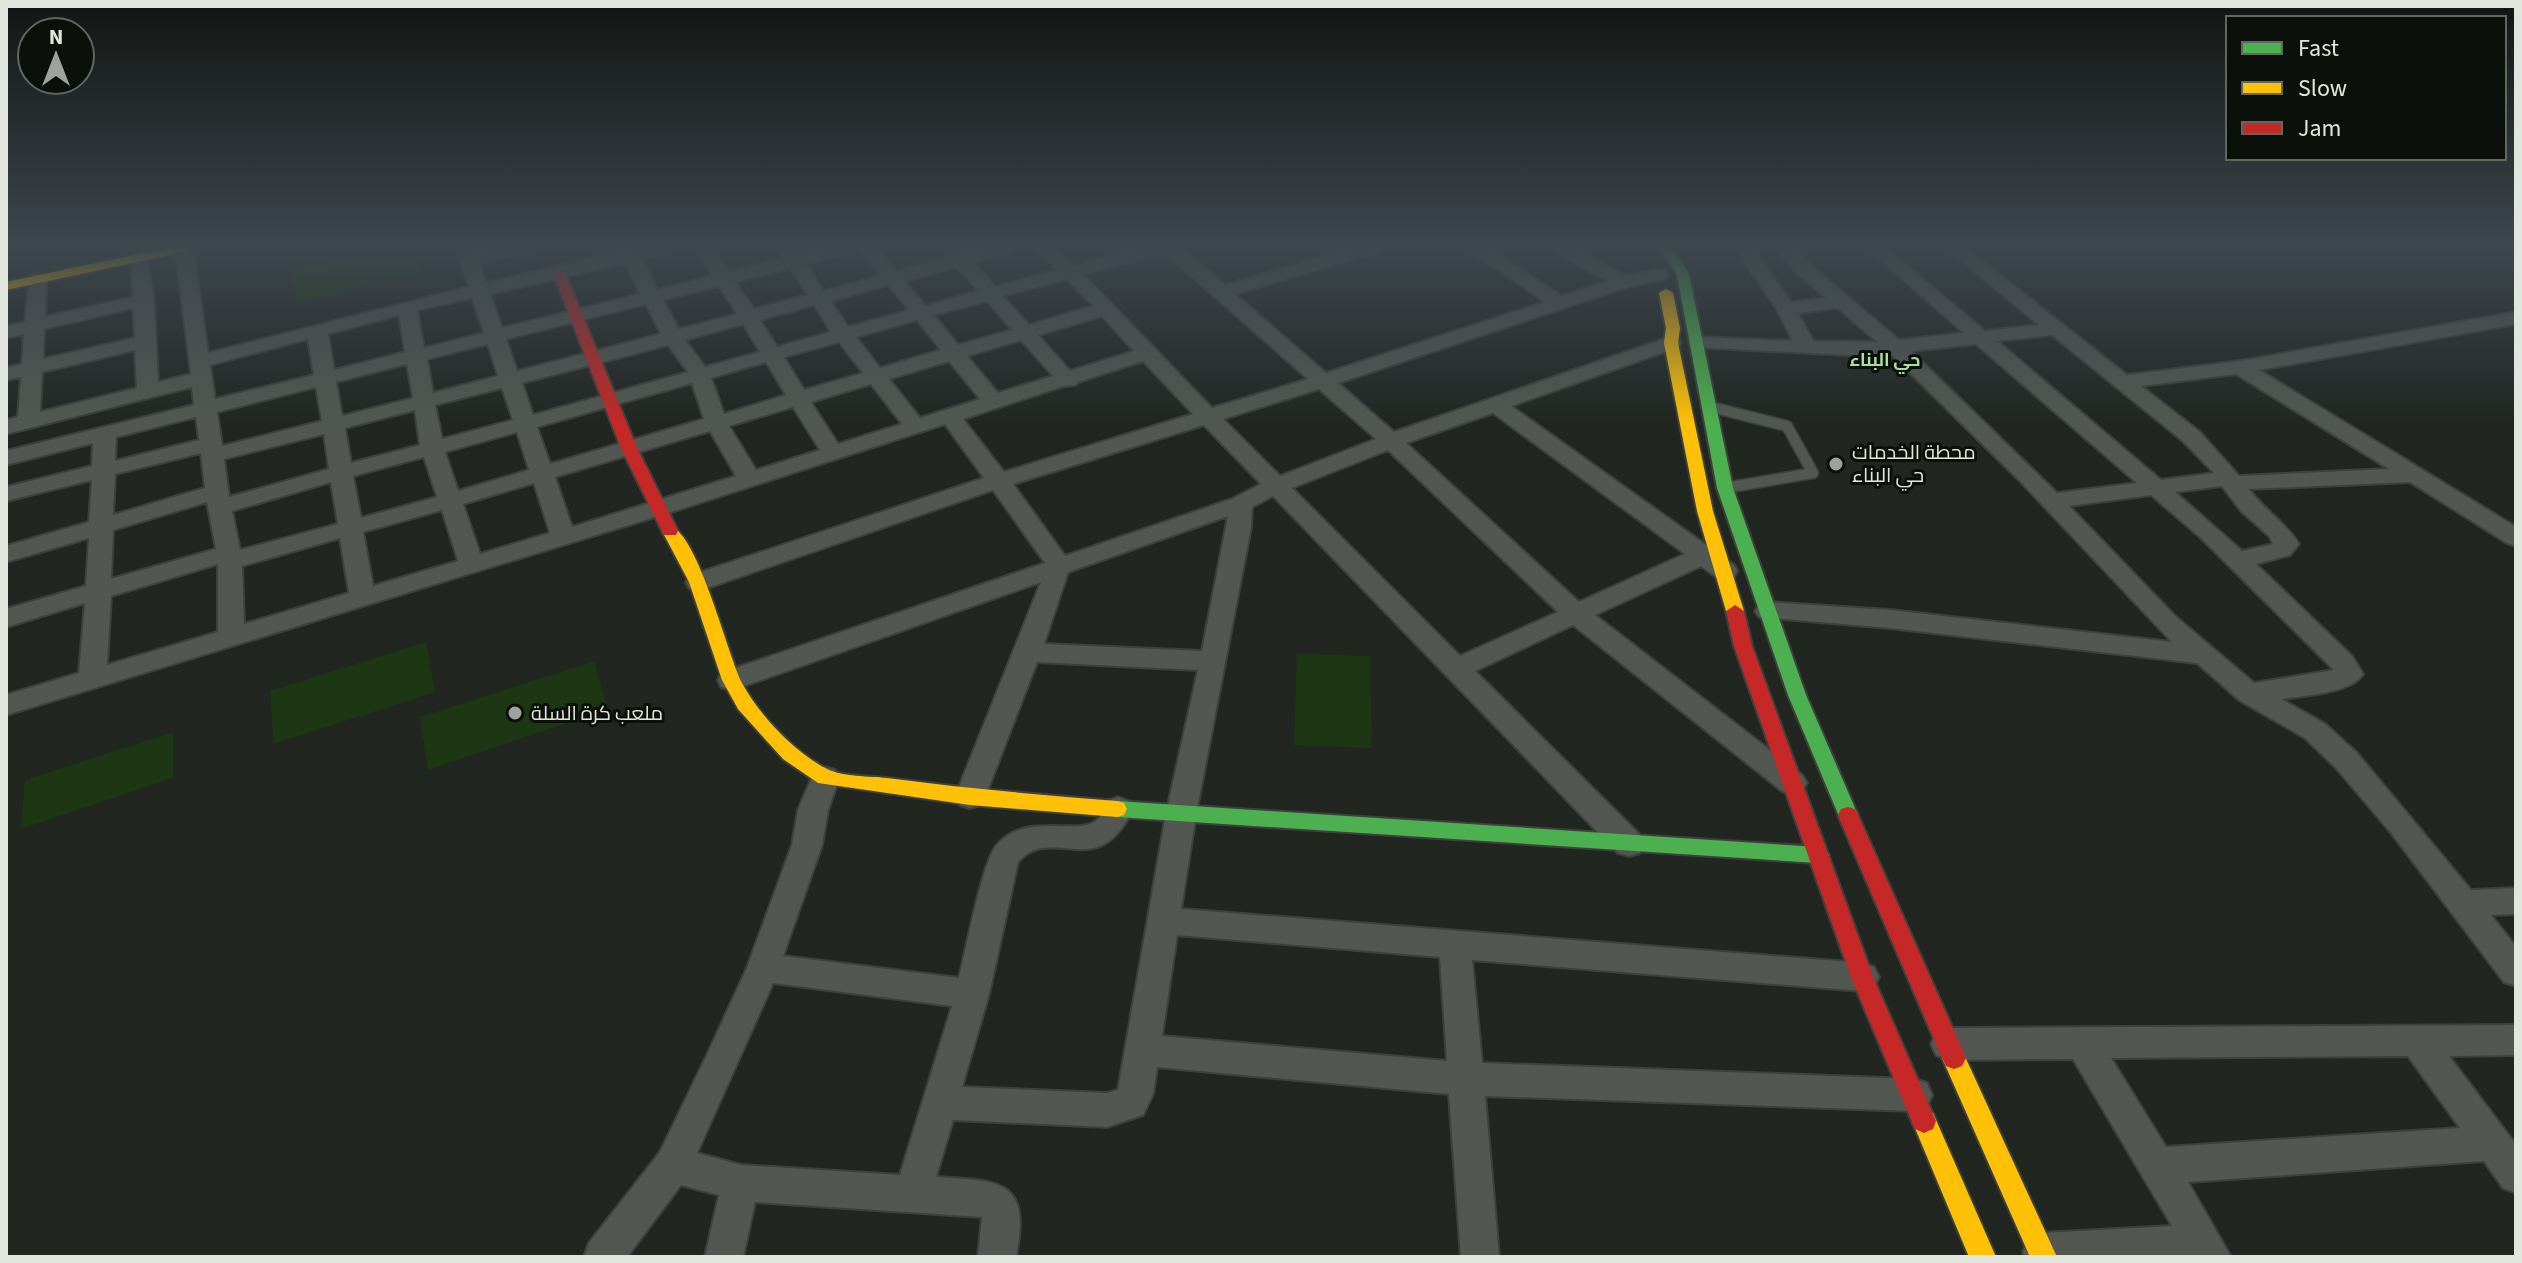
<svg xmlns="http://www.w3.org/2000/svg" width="2522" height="1263" font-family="'Source Sans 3',Cairo,sans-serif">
  <rect width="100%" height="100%" fill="#212621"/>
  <path fill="#1d3614" d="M402 248H415L423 273 296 302 292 270Z
    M426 642 435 692 274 744 270 691Z
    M1297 654 1370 656 1372 748 1294 745Z
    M594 661 608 709 428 770 420 717Z
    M173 732V778L21 829 25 780Z"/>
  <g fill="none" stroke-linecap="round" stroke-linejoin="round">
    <g stroke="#3d403c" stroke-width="13">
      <path id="lane" d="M1711 407 1787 426 1813 473 1725 488"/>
    </g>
    <g stroke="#3d403c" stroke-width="4">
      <path id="street" d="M175 248H193L208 353 469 287 456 248H474L476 252 498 248H531L528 252 479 263 486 283 633 249 674 248 671 252 643 259 657 290 713 276 694 248H712L729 272 784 258 777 248H795L800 255 828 248H857L854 252 806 264 824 291 881 276 859 248H877L897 271 949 257 943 250 945 248H960L965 253 986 248H1014L1011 252 973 262 995 287 1057 270 1036 248H1055L1074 266 1143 248H1181L1225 285 1354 248H1381L1378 252 1235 294 1326 373 1545 302 1466 248H1487L1562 296 1607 281 1556 252 1553 248H1575L1626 276 1659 269 1666 271 1668 275 1666 279 1627 287 1338 383 1394 432 1664 339H1678L1681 343 1678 347 1511 406 1734 565 1737 571 1734 577H1716L1701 566 1595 615 1802 775 1807 783 1802 791 1792 794 1782 791 1573 625 1475 671 1640 835 1644 844 1640 853 1629 856 1618 853 1273 496 1252 507 1251 527 1196 814 1181 909 1862 963 1874 967 1879 977 1874 987 1862 991 1472 960 1482 1063 1914 1079 1927 1083 1932 1095 1927 1107 1914 1111 1485 1096 1499 1257H1461L1449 1094 1157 1067 1153 1094 1143 1115 1107 1127 953 1120 936 1177C1001 1181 1031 1179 1016 1257H978L982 1217 755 1202 743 1257H705L719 1195 681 1185 627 1257H584L589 1243 660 1152 706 1057 747 968 792 845 798 810 815 770 825 767 835 770 839 778 828 810 822 845 783 956 959 978C966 951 982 863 996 846 1026 809 1082 839 1099 818 1103 813 1105 806 1108 801L1118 797 1128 801 1133 809C1097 885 1054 822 1018 862L989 994 962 1087 1107 1093 1118 1090 1166 814 1198 670 1037 662 985 797 980 805 970 808 960 805 955 797 1041 582 741 687 731 690 721 687 718 680 721 673 1045 563 993 490 707 588H689L686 582 689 576 984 478 945 424 665 514 6 715V695L79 673 85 603 6 627V609L86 586 89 538 6 562V546L89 522 92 480 6 501V487L92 466 93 443 6 465V451L194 405 192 387 6 434V420L18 417 21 377 6 380V368L22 364 24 334 6 338V326L25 322 30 275 37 273 46 279 45 317 133 297 131 257 134 253H146L154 300 158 382 191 374ZM1165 253 1308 379 1212 408 1083 274ZM625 263 640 294 502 328 490 294ZM957 267 978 291 925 306 905 281ZM790 268 808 295 754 309 735 282ZM1067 279 1093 306 1029 325 1003 296ZM888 285 909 310 848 327 831 301ZM719 286 737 314 679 329 663 300ZM472 298 484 333 424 348 417 310ZM987 301 1012 330 958 345 934 315ZM646 304 661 334 517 371 506 339ZM814 305 831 332 777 347 760 320ZM133 308 135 338 43 359 44 329ZM399 315 405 352 334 370 328 334ZM1102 316 1134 351 1070 371 1038 335ZM917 320 941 350 880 368 856 337ZM743 324 760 352 705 367 685 340ZM308 339 314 375 215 399 210 365ZM1021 340 1053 376 998 393 967 356ZM839 342 863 373 804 390 784 357ZM488 344 498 376 433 393 427 359ZM668 345 688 372 533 415 522 383ZM135 350 137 388 40 412 42 372ZM949 361 980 399 920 418 889 379ZM1143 361 1193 414 1004 472 963 419 1064 386 1075 385 1078 382ZM766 362 786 395 724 414 711 378ZM407 364 413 398 342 416 336 382ZM692 383 704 419 550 464 537 427ZM871 384 902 424 838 444 811 402ZM316 387 322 421 222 446 217 412ZM502 388 513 420 442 439 435 405ZM1319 389 1376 439 1280 476 1223 419ZM793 407 820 450 756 470 729 426ZM415 410 420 445 351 463 345 428ZM1493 413 1685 554 1579 602 1406 443ZM196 417 199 440 115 461 116 437ZM1204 425 1261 484 1232 499 1065 556 1013 484ZM710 431 736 476 572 527 555 477ZM517 432 529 470 458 491 445 452ZM324 434 329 469 229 497 224 459ZM1388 450 1558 612 1460 656 1292 488ZM201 453 205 488 113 515 115 474ZM424 457 437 497 361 518 353 476ZM331 482 338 524 240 550 232 511ZM534 483 550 533 480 554 463 504ZM207 502 216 549 111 579 113 530ZM442 510 458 561 373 586 363 532ZM1228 516 1202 651 1044 644 1068 572ZM340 538 349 593 244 624 242 566ZM218 564V632L107 665 111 596ZM1177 935 1440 957 1447 1061 1162 1036ZM773 983 952 1006 900 1175 741 1165 697 1153Z
        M1735 248H1753L1791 302 1826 298 1793 270 1777 248H1795L1807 262 1899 340 1964 333 1867 248H1886L1985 331 2039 325 1946 248H1966L2127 375 2240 361 2516 312V324L2259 370 2516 527V546L2507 543 2410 482 2249 489C2264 510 2285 522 2299 544L2290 555 2256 564 2352 656 2363 674C2352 693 2302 696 2281 699L2325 724 2357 753 2471 890 2516 888V914L2491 915 2516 947V986L2504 982 2392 834 2337 769 2305 738 2239 700 2197 663 1890 628 1759 617 1755 611 1759 605 1768 602 1890 610 2172 642 2018 479 1890 353 1851 355 1692 347 1689 343 1699 337 1793 341 1776 308ZM1838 308 1877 342 1813 341 1798 313ZM2052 335 2184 442 2214 473 2161 480 1997 341ZM1976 344 2137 483 2057 493 1911 351ZM2236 374 2389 469 2239 476 2200 432 2141 386ZM2222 486 2241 511 2270 537 2273 544 2242 551 2175 492ZM2151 495 2200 537 2334 670 2254 683 2175 616 2069 506Z
        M2516 1025V1055L2449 1056 2516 1145V1193L2503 1188 2484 1161 2188 1182 2231 1257H2025L2023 1252 2028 1238 2042 1233 2172 1226 2073 1059 1948 1060 1936 1055 1931 1044 1936 1033 1948 1028ZM2408 1056 2460 1128 2166 1147 2111 1058Z"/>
    </g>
    <g stroke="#3d403c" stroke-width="4">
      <path id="fast" d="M1661 248H1673L1689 275 1733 488 1806 695 1858 815 1855 821 1848 823 1841 821 1788 695 1717 488 1677 275Z
        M1117 801 1818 847 1825 849 1829 855 1825 861 1818 863 1117 817 1110 815 1107 809 1110 803Z"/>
    </g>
    <g stroke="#3d403c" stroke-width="4">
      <path id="slow" d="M168 248H190L184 252 6 290V282Z
        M1666 289 1673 293 1680 328 1678 343 1713 511 1744 611 1735 617 1726 611 1697 511 1664 343 1666 328 1659 293Z
        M670 526C698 533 728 656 742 683 760 716 794 752 827 769 843 777 869 776 887 778 963 788 1040 795 1117 801L1124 803 1127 809 1124 815 1117 817 970 805 818 783 783 759 738 709 722 680 689 582 662 531Z
        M1954 1047 1962 1050 2057 1257H2030L1942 1058 1946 1050Z
        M1924 1109 1933 1113 1996 1257H1969L1912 1121 1915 1113Z"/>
    </g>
    <g stroke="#3d403c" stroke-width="4">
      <path id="jam" d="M559 269 565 273 637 448 678 531 676 535H664L662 531 621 448 553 273Z
        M1735 605 1744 611 1752 646 1873 977 1936 1121 1933 1129 1924 1133 1915 1129 1851 977 1734 646 1726 611Z
        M1848 807 1855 809 1858 815 1966 1058 1962 1066 1954 1069 1946 1066 1942 1058 1838 815 1841 809Z"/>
    </g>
    <use href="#lane" stroke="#525851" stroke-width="10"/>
    <use href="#street" fill="#525851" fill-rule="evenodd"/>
    <use href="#fast" fill="#4caf50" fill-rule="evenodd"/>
    <use href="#slow" fill="#ffc107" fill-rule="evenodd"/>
    <use href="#jam" fill="#c62828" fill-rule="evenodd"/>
  </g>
  <linearGradient id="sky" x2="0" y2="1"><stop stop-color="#121512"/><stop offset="0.58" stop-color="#3d474e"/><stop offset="1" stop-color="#3d474e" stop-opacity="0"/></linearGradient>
  <rect width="2522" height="424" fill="url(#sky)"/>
  <g fill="#9da39c" stroke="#0c100b" stroke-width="3">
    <circle cx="1836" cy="464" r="8"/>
    <circle cx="515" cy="713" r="8"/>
  </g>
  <g text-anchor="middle" stroke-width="6" stroke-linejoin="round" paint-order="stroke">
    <g font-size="18" font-weight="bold" fill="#acdd9e" stroke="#0c100b">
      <text x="1885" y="366">حي البناء</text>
    </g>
    <g font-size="20" fill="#e0e6de" stroke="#0c100b" text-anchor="start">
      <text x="1852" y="459">محطة الخدمات<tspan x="1852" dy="23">حي البناء</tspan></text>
      <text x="531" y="720">ملعب كرة السلة</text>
    </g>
  </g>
  <rect width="2522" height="1263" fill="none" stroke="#e0e6de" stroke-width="16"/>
  <rect x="2226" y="16" width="280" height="144" fill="#0c100b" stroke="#61665f" stroke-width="2"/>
  <rect x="2242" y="42" width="40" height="12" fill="#4caf50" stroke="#61665f" stroke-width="2"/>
  <text x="2298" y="56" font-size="24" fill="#e0e6de">Fast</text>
  <rect x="2242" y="82" width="40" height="12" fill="#ffc107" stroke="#61665f" stroke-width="2"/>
  <text x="2298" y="96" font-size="24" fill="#e0e6de">Slow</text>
  <rect x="2242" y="122" width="40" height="12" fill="#c62828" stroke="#61665f" stroke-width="2"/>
  <text x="2298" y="136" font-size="24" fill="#e0e6de">Jam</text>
  <g transform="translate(56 56)"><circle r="38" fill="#0c100b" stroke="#61665f" stroke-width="2"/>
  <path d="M0-6L14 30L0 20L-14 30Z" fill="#9da39c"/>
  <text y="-12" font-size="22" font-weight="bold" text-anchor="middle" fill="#e0e6de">N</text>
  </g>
</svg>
